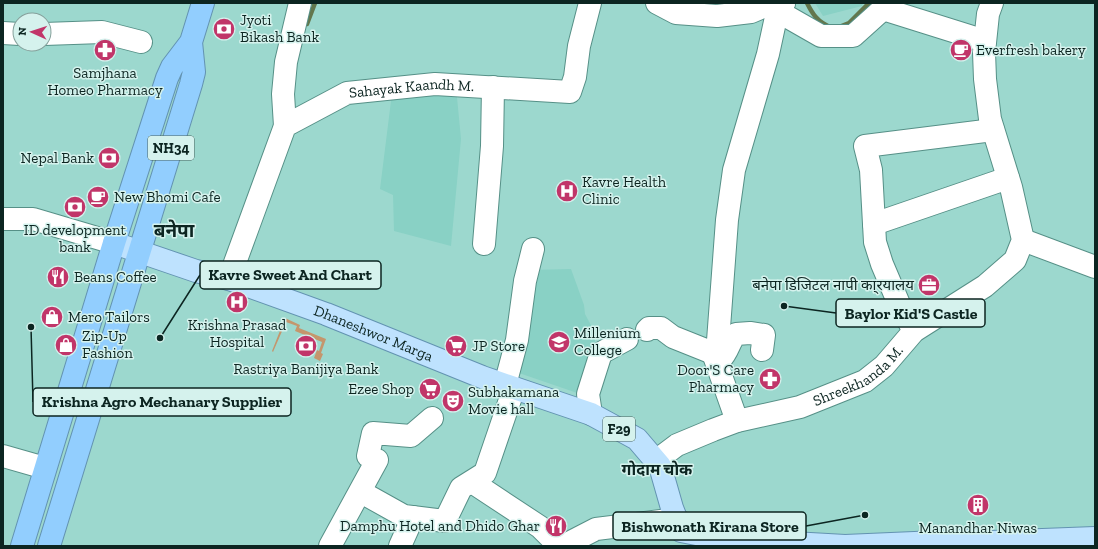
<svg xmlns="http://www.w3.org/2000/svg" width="1098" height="549" font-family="'Zilla Slab','Noto Sans Devanagari',serif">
  <rect width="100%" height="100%" fill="#9cd8ce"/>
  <path fill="#89d1c5" d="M815 3H863L862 6 823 16Z
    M456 87 461 139 451 246 394 231 393 195 380 189 392 93Z
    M571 269 584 305 585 314 594 331 596 353 586 396 516 372 529 270Z"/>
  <path fill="#c4966d" d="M285 318 300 325 299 328 326 339 321 353 323 354 320 361 314 358 317 350 319 351 322 342 295 331 297 326 286 322 273 352 272 351Z"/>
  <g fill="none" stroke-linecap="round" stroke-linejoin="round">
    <path stroke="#63774d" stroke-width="4.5" d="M807 3C813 15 818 22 830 27
      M307 24 315 3
      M839 27 849 23 869 3"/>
    <g stroke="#569087" stroke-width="24">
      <g id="minor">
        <path d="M657 3 676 13 717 16 751 12 770 4 784 3"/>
        <path d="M883 9 985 41"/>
        <path d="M779 12 821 36H853L883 9"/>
        <path d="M3 33 20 34"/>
        <path d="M44 34 102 32 141 42"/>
        <path d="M285 126 283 94 286 62 300 3"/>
        <path d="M3 219H33L114 243"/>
        <path d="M874 224 1008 178"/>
        <path d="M1023 240 1095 267"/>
        <path d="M484 244 492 146 493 87"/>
        <path id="s1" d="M229 279 285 126 347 93 435 84 570 92 575 77 579 46 590 3"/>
        <path d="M647 330 649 328H661L673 337 713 353"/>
        <path d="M914 331 899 304 882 264 875 242 871 170 865 146 993 130"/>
        <path d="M720 360C729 351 729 341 736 334L750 333 764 335 762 350"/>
        <path d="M505 385 517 340 525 281 533 249"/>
        <path d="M591 414 588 394 601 353 627 339"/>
        <path d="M737 421 713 353 718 341 727 220 734 170 768 54 776 17 784 3"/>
        <path d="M3 456 45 468"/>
        <path id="s2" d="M657 460 677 445 713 430 737 421 800 407 865 381 884 366 914 331 985 286 1015 260 1023 240 1011 187 990 119 985 79 984 52 988 14 992 3"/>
        <path d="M472 482 540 527 559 546"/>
        <path d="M361 492 404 516 445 521 461 488 485 473 514 388"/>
        <path d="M330 546 377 460 368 456 373 433 411 436 432 418"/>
        <path d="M400 546 413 517"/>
        <path d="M563 546 596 529 677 519"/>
      </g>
    </g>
    <g stroke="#6393b1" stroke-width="24">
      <g id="major">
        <path id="s3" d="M114 243 196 271 229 279 326 314 482 377 591 414 637 439 660 466 672 508 681 531 722 539 845 546 984 540 991 542 1095 538"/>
      </g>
    </g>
    <g stroke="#6393b1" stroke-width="24">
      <path id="highway" d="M22 546 114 243 167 78 172 67 191 42 203 3
        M49 546 191 84 194 72 191 42"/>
    </g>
    <use href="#minor" stroke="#fff" stroke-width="22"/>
    <use href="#major" stroke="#bee2fe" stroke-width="22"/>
    <use href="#highway" stroke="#92cefe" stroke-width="22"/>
  </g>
  <defs>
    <g id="bank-disc" transform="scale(1.15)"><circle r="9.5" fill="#c13569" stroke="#d5f2ed"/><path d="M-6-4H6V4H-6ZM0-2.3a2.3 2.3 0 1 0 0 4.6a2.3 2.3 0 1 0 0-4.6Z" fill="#fff"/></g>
    <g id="pharmacy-disc" transform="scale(1.15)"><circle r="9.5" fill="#c13569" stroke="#d5f2ed"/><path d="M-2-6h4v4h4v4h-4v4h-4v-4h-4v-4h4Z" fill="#fff"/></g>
    <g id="cafe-disc" transform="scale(1.15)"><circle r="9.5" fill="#c13569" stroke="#d5f2ed"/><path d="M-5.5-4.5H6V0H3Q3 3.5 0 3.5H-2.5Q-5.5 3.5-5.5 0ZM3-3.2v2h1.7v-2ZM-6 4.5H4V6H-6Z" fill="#fff"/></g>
    <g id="hospital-disc" transform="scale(1.15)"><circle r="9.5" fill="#c13569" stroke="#d5f2ed"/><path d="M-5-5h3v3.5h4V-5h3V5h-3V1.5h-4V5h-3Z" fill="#fff"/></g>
    <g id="restaurant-disc" transform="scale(1.15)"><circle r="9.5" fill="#c13569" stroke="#d5f2ed"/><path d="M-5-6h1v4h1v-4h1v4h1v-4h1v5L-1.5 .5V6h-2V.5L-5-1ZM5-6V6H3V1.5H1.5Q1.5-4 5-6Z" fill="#fff"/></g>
    <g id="office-disc" transform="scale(1.15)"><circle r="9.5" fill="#c13569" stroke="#d5f2ed"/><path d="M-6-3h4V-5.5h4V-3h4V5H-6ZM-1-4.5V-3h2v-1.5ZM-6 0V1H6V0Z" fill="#fff"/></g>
    <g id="shop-disc" transform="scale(1.15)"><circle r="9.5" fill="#c13569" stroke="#d5f2ed"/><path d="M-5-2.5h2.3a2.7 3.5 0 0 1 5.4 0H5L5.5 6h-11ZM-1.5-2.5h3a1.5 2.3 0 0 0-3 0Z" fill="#fff"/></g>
    <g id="school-disc" transform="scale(1.15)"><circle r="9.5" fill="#c13569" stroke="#d5f2ed"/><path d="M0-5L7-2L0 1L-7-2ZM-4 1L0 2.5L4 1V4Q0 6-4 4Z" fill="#fff"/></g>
    <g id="supermarket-disc" transform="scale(1.15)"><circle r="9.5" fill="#c13569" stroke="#d5f2ed"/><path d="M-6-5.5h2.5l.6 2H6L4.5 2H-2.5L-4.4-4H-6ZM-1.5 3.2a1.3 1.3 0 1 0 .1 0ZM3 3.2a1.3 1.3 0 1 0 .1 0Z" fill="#fff"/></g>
    <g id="theatre-disc" transform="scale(1.15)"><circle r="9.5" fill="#c13569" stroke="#d5f2ed"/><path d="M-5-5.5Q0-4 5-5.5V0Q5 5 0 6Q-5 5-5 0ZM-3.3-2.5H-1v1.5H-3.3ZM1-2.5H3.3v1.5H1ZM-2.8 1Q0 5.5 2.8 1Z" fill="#fff"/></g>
    <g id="building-disc" transform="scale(1.15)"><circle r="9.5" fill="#c13569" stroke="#d5f2ed"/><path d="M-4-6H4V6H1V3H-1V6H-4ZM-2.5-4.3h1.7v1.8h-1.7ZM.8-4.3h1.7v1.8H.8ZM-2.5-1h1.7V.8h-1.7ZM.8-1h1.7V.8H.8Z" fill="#fff"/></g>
  </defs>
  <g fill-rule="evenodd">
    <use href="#bank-disc" x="224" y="29"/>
    <use href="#pharmacy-disc" x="105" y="50"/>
    <use href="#cafe-disc" x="961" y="50"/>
    <use href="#bank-disc" x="109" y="158"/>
    <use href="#hospital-disc" x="567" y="191"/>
    <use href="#cafe-disc" x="98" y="197"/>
    <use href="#bank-disc" x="75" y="207"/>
    <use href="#restaurant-disc" x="58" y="277"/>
    <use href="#office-disc" x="929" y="285"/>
    <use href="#hospital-disc" x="237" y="302"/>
    <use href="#shop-disc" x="52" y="317"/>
    <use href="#school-disc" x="559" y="342"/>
    <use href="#shop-disc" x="66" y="345"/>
    <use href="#bank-disc" x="306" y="346"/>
    <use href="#supermarket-disc" x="456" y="346"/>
    <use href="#pharmacy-disc" x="770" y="379"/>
    <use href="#supermarket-disc" x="430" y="389"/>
    <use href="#theatre-disc" x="453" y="401"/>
    <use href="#building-disc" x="978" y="505"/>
    <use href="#restaurant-disc" x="556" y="526"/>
  </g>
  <g text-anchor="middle" stroke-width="3" stroke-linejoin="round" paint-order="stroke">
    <g fill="#d5f2ed" stroke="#48625e" stroke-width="1">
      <rect x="148" y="136" width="46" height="24" rx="3"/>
      <rect x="603" y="417" width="32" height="24" rx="3"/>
    </g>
    <g font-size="14" font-weight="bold" fill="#0c2521">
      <text x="171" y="153">NH34</text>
      <text x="619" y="434">F29</text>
    </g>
    <g font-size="15" fill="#0c2521" stroke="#d5f2ed" text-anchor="start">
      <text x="240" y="25">Jyoti<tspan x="240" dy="17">Bikash Bank</tspan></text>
      <text x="976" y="55">Everfresh bakery</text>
      <text x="105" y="78" text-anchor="middle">Samjhana<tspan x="105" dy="17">Homeo Pharmacy</tspan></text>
      <text x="94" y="163" text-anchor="end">Nepal Bank</text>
      <text x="582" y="187">Kavre Health<tspan x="582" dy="17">Clinic</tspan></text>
      <text x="114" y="202">New Bhomi Cafe</text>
      <text x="75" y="235" text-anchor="middle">ID development<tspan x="75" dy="17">bank</tspan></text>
      <text x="74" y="282">Beans Coffee</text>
      <text x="914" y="290" text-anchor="end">बनेपा डिजिटल नापी का्रयालय</text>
      <text x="68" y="322">Mero Tailors</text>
      <text x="237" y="330" text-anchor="middle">Krishna Prasad<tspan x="237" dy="17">Hospital</tspan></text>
      <text x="574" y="338">Millenium<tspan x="574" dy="17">College</tspan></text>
      <text x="82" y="341">Zip-Up<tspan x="82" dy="17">Fashion</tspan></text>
      <text x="472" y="351">JP Store</text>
      <text x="306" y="374" text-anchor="middle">Rastriya Banijiya Bank</text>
      <text x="754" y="375" text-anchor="end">Door'S Care<tspan x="754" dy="17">Pharmacy</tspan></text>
      <text x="414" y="394" text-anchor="end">Ezee Shop</text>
      <text x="468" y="397">Subhakamana<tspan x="468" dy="17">Movie hall</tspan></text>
      <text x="540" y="531" text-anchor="end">Damphu Hotel and Dhido Ghar</text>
      <text x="978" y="533" text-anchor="middle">Manandhar Niwas</text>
    </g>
    <g font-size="15" fill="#0c2521" stroke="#d5f2ed">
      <text dy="5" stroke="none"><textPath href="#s1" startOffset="298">Sahayak Kaandh M.</textPath></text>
      <text dy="5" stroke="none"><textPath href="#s3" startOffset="275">Dhaneshwor Marga</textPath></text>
      <text dy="5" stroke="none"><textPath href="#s2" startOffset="221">Shreekhanda M.</textPath></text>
    </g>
    <g font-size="16" font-weight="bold" fill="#0c2521" stroke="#d5f2ed">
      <text x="657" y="475">गाेदाम चाेक</text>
    </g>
    <g font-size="19" font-weight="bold" fill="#0c2521" stroke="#d5f2ed">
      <text x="174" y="237">बनेपा</text>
    </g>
  </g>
  <path fill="none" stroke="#0c2521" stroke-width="1.5" d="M160 338L200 275M784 306L836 313M31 327L33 402M865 515L806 526"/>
  <g fill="#0c2521" stroke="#d5f2ed" stroke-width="1.5">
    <circle cx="160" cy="338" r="4"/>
    <circle cx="784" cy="306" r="4"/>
    <circle cx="31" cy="327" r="4"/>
    <circle cx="865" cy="515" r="4"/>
  </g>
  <g fill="#d5f2ed" stroke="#0c2521" stroke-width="1.5">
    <rect x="200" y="261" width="181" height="28" rx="4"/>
    <rect x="836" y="299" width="149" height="28" rx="4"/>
    <rect x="33" y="388" width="258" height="28" rx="4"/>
    <rect x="613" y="512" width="193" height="28" rx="4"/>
  </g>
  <g font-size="16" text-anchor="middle" font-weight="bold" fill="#0c2521">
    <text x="290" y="280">Kavre Sweet And Chart</text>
    <text x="911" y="319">Baylor Kid'S Castle</text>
    <text x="162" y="407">Krishna Agro Mechanary Supplier</text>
    <text x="710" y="532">Bishwonath Kirana Store</text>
  </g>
  <rect width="1098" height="549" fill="none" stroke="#0c2521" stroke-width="8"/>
  <g transform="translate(32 32) rotate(273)"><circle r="19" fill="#d5f2ed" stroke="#85a09b"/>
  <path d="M0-3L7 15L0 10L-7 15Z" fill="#c13569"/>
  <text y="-6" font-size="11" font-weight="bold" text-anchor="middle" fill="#0c2521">N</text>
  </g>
</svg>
